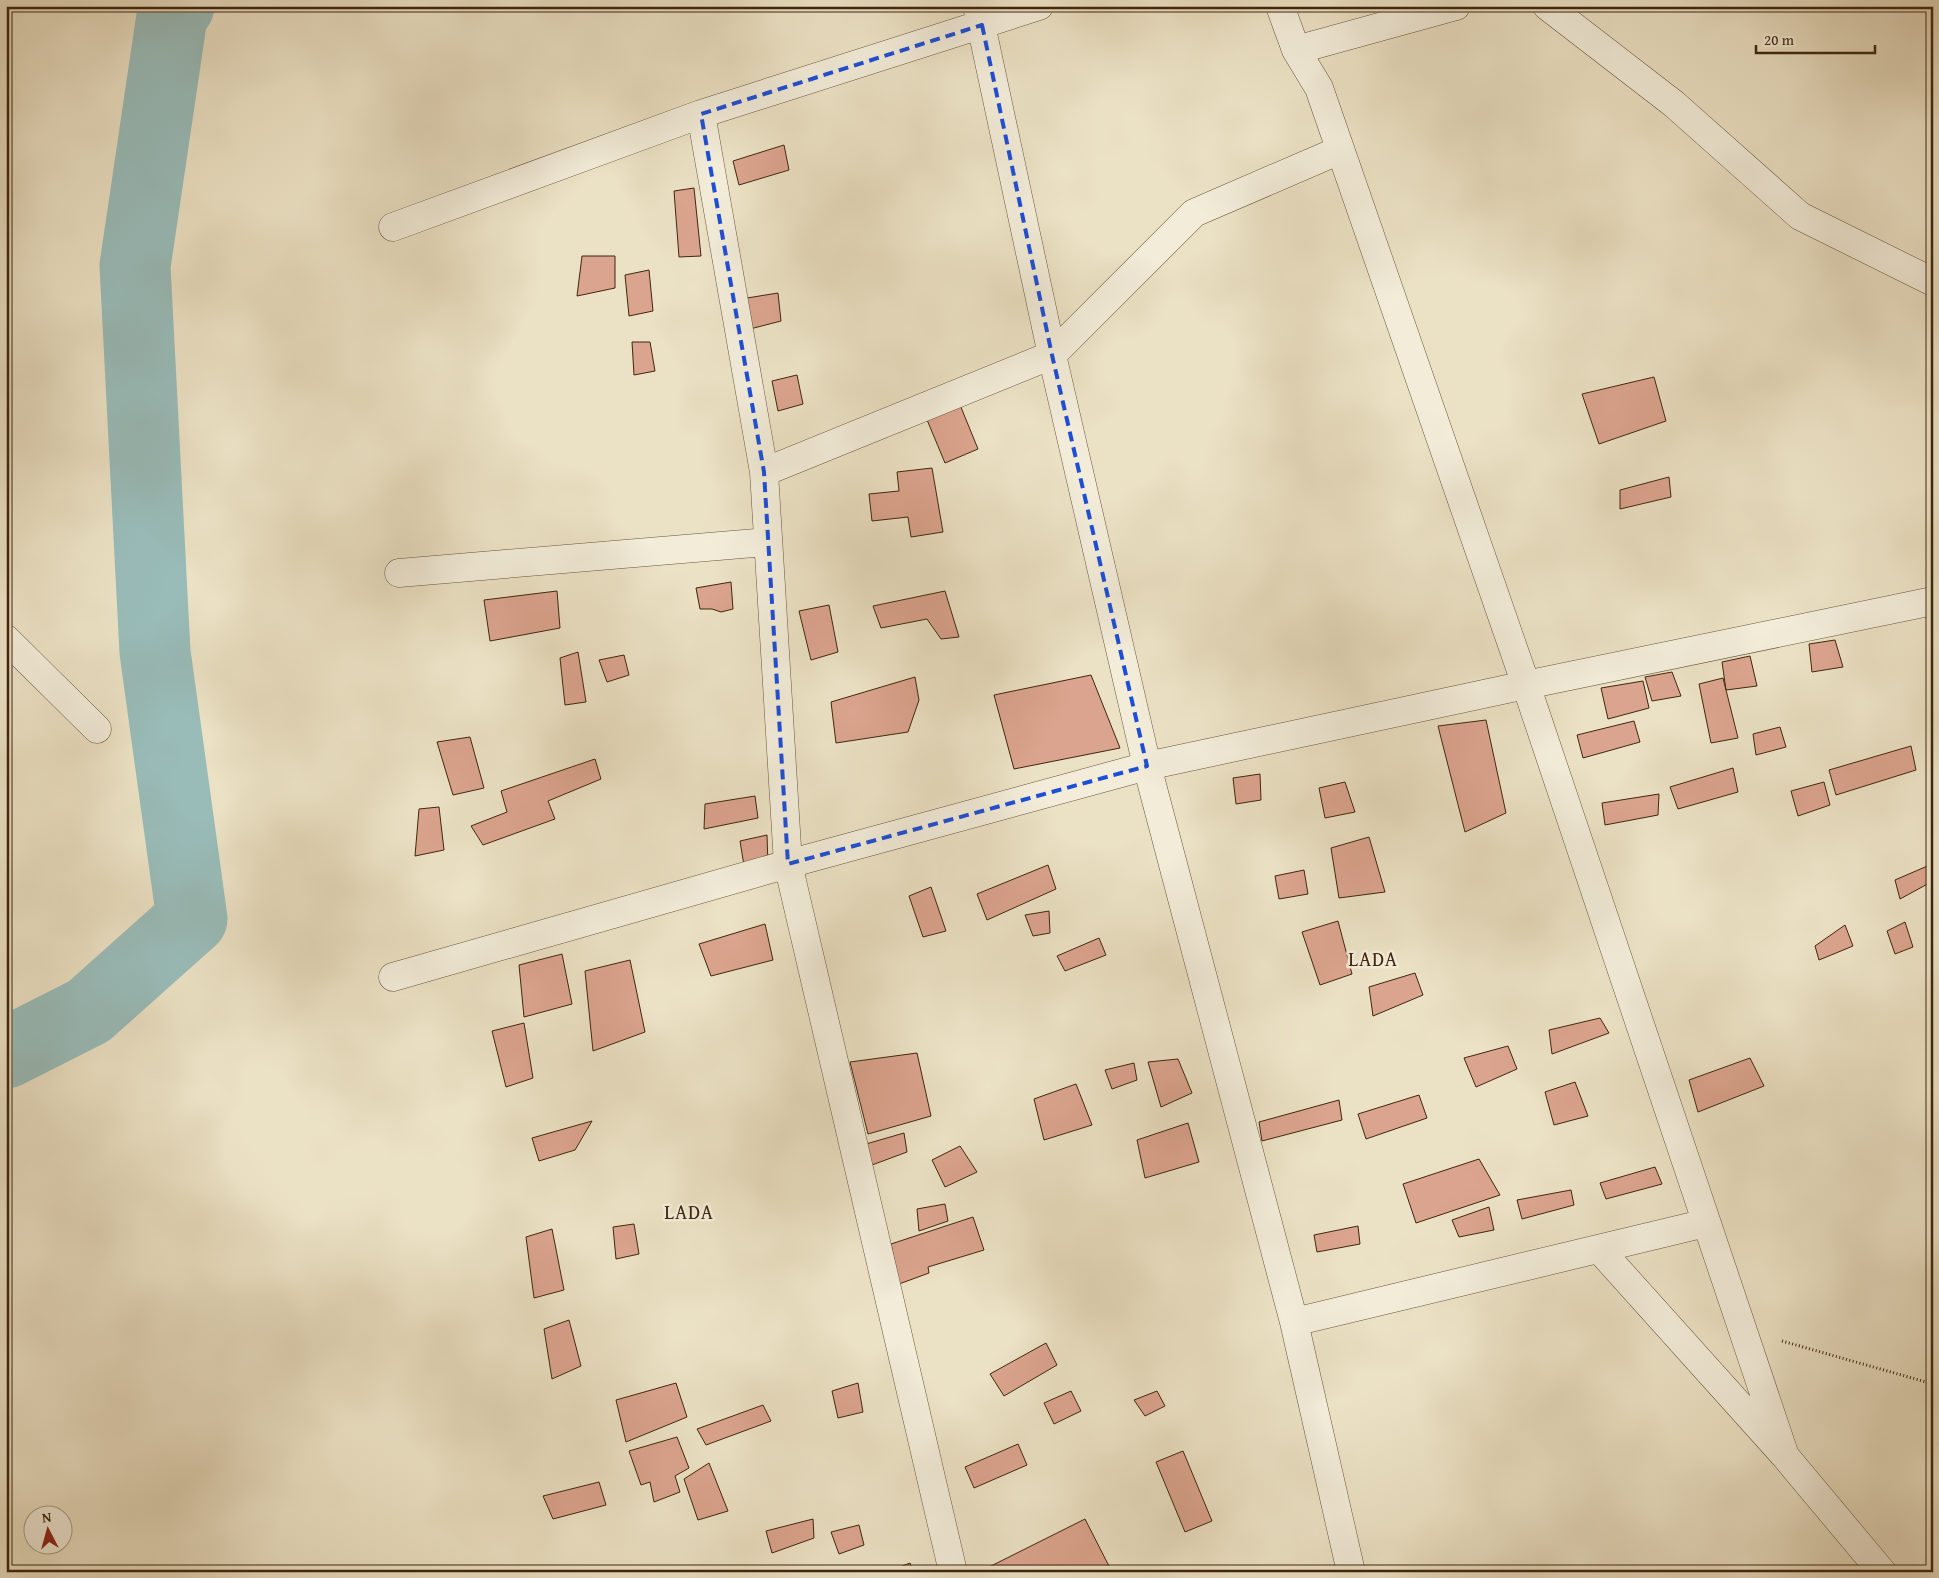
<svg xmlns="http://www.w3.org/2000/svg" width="1939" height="1578" font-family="'Gentium Book Plus',serif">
  <rect width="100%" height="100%" fill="#ebe1c4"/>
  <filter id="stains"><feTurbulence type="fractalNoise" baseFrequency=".004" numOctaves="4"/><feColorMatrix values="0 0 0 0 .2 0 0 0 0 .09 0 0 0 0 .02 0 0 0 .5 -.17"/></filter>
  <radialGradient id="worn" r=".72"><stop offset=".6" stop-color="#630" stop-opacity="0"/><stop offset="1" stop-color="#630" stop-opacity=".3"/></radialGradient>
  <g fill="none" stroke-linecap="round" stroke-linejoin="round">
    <path stroke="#99bcb9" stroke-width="71" d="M6 1053 89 1011 192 919 155 652 135 266 172 16 179 6"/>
  </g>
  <path fill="#dba48e" stroke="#3f260e" d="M784 145 789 170 739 185 733 161Z
    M694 188 701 256 679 257 674 191Z
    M582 256H615V288L577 296Z
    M649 270 653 311 629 316 625 275Z
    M778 293 781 321 750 329 747 298Z
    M632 342H650L655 371 634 375Z
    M797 375 803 404 778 411 772 381Z
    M1654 377 1666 421 1599 444 1582 394Z
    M958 400 978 449 945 463 925 415Z
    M932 468 943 532 911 537 908 517 872 521 869 494 899 491 897 472Z
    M1669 477 1671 497 1620 509V490Z
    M731 582 733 609 721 612 712 609H700L696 588Z
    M557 591 560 628 490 641 484 600Z
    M945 591 959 637 941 639 927 619 881 628 873 606Z
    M829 605 838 652 811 660 799 611Z
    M1835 640 1843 667 1812 672 1809 644Z
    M578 652 586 702 565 705 560 658Z
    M624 655 629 675 607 682 599 660Z
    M1750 656 1757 686 1726 690 1722 662Z
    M1672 672 1681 696 1652 701 1645 677Z
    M1091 675 1120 748 1014 769 994 695Z
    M915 677 919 700 908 732 836 743 831 702Z
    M1723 678 1738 738 1711 743 1699 684Z
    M1643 681 1649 708 1608 719 1601 688Z
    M1486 720 1506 813 1465 832 1438 726Z
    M1634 721 1640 742 1583 758 1577 735Z
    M1780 727 1786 747 1756 755 1753 734Z
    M470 737 484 788 453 795 437 742Z
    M1911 746 1916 770 1836 795 1829 770Z
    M595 759 601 779 548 801 555 819 483 845 471 826 507 812 501 791Z
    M1733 768 1738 792 1678 809 1670 787Z
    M1260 774 1261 800 1236 804 1233 778Z
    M1345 782 1355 812 1325 818 1319 788Z
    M1824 782 1830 805 1798 816 1791 791Z
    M1659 794 1658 815 1605 825 1602 803Z
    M755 796 758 818 704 829 705 804Z
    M439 807 444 850 415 856 419 809Z
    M767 835 768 865 745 872 740 841Z
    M1369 837 1385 892 1339 898 1331 848Z
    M1932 864 1933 881 1900 899 1895 880Z
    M1048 865 1056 889 987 920 977 894Z
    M1304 870 1308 894 1279 899 1275 876Z
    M931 887 946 931 923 937 909 896Z
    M1049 911 1050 933 1033 936 1025 915Z
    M1338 921 1352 974 1320 985 1302 932Z
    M1905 922 1913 947 1895 954 1887 931Z
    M765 924 773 960 711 976 699 944Z
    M1845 925 1853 946 1819 960 1815 946Z
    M1099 938 1106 955 1065 971 1057 956Z
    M562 954 572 1004 524 1017 519 965Z
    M630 960 645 1032 593 1051 585 971Z
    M1415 973 1423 995 1373 1016 1369 987Z
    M1600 1018 1609 1033 1552 1054 1549 1030Z
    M524 1023 533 1078 506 1087 492 1031Z
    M1508 1046 1517 1069 1476 1087 1464 1058Z
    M917 1053 931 1116 868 1134 850 1062Z
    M1750 1058 1764 1086 1698 1112 1689 1080Z
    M1178 1059 1192 1093 1161 1107 1148 1062Z
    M1134 1063 1137 1080 1112 1089 1105 1070Z
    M1575 1082 1588 1116 1554 1125 1545 1092Z
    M1076 1084 1092 1125 1044 1140 1034 1099Z
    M1419 1095 1427 1118 1366 1139 1358 1114Z
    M1339 1100 1342 1120 1262 1141 1259 1122Z
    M592 1121 575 1150 539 1161 532 1138Z
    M1188 1123 1199 1162 1145 1178 1137 1140Z
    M904 1133 907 1152 872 1165 866 1144Z
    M960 1146 977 1172 945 1187 932 1160Z
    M1479 1159 1500 1195 1416 1223 1403 1184Z
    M1655 1167 1662 1184 1606 1199 1600 1183Z
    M1571 1190 1574 1205 1522 1219 1517 1200Z
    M945 1204 948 1221 919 1231 917 1209Z
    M1489 1207 1494 1230 1459 1237 1452 1220Z
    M973 1217 984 1250 928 1267 929 1273 899 1284 891 1244Z
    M634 1224 639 1254 616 1259 613 1227Z
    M1358 1226 1360 1244 1317 1252 1314 1235Z
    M552 1229 564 1290 534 1298 526 1237Z
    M569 1320 581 1366 552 1379 544 1329Z
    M1046 1343 1057 1365 1004 1396 990 1374Z
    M676 1383 687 1417 626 1442 616 1400Z
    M858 1383 863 1412 838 1418 832 1391Z
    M1071 1391 1081 1411 1054 1424 1044 1403Z
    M1157 1391 1165 1406 1145 1416 1134 1400Z
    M763 1405 771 1421 706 1445 697 1429Z
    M677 1437 689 1468 675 1476 680 1492 654 1502 650 1482 641 1485 629 1451Z
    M1018 1444 1027 1465 974 1488 965 1467Z
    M1183 1451 1212 1521 1185 1532 1156 1462Z
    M709 1463 728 1511 698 1520 684 1479Z
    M599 1482 606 1505 553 1519 543 1496Z
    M813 1519 814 1538 772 1553 766 1531Z
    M1085 1519 1111 1570 1108 1572H991L989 1567Z
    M859 1525 864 1545 839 1554 831 1532Z
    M910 1563 913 1572H887Z"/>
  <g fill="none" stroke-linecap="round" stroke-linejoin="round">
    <g stroke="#6a553c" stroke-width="29">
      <path id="minor" d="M977 6 1052 355 1147 766 1294 1322 1351 1572
        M1280 6 1296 50 1319 88 1526 685 1785 1456
        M1547 6 1674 104 1800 216 1933 282
        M1296 50 1456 6
        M701 114 764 472 788 864 953 1572
        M393 227 701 114 1039 6
        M764 472 1052 355 1194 213 1340 150
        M399 573 767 542
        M6 639 97 729
        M393 977 788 864 1147 766 1526 685 1933 601
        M1599 1249 1785 1456 1882 1572
        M1294 1322 1706 1223"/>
    </g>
    <path stroke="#3f260e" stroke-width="3" stroke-dasharray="1 2.5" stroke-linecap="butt" d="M1782 1341 1933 1384"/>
    <use href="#minor" stroke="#f2ecd9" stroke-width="28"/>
  </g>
  <path fill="none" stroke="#1d4ed8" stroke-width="4" stroke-dasharray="10 6" stroke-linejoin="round" d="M982 25 1052 355 1147 766 788 864 764 472 701 114Z"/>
  <g text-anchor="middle" stroke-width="5" stroke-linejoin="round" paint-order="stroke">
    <g font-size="20" letter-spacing="1" fill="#3f260e" stroke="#f2ecd9">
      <text x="1373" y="966">LADA</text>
      <text x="689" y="1219">LADA</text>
    </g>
  </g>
  <rect width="1939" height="1578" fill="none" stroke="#ebe1c4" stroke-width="25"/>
  <rect x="8" y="8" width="1924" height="1563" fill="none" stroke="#3f260e" stroke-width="2.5"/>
  <rect x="12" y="12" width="1914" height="1553" fill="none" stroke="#3f260e"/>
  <g transform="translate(48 1530) rotate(354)"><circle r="24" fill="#f2ecd9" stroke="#aa9d88"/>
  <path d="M0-4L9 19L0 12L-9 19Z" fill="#8f2418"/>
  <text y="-8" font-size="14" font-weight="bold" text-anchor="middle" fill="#3f260e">N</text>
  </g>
  <path d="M1756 45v8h119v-8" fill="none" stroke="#3f260e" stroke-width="2.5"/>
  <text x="1764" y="45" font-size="15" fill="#3f260e" stroke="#f2ecd9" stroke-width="4" paint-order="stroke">20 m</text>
  <rect width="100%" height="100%" filter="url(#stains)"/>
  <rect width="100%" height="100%" fill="url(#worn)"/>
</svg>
